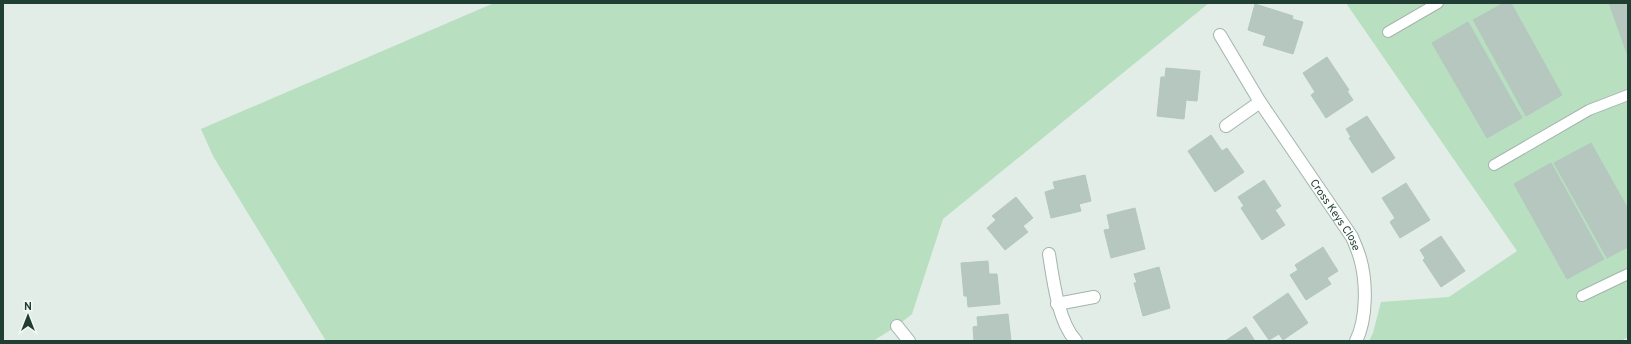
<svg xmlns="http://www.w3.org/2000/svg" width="1631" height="344" font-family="Overpass,sans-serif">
  <rect width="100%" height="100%" fill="#e1ede6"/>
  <path fill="#b8dfc0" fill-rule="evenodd" d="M494 3H1209L943 219 912 314 897 326 873 341H326L213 156 201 129Z
    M1346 3H1504L1473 21 1526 116 1562 95 1511 3H1609L1628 56V209L1591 143 1554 163 1607 258 1628 247V337L1621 341H1369L1373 333 1381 302 1449 297 1517 251ZM1468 23 1522 118 1487 138 1432 43ZM1551 164 1604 258 1567 279 1514 184Z"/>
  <path fill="#b6c7bf" stroke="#b2c7bd" d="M1504 3H1511L1562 95 1526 116 1473 20Z
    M1609 3H1628V56Z
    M1255 4 1293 16 1292 19 1303 22 1293 54 1263 45 1266 36 1248 30Z
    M1468 22 1522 118 1487 138 1432 43Z
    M1327 57 1349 90 1347 91 1353 100 1326 118 1311 95 1315 92 1303 73Z
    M1166 68 1200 71 1197 101 1186 100 1184 119 1157 116 1161 77H1165Z
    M1367 116 1395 158 1372 173 1349 138 1351 137 1346 129Z
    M1211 135 1222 151 1227 148 1244 172 1215 192 1188 151Z
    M1591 143 1628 209V247L1607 258 1554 163Z
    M1551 163 1604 259 1567 279 1514 184Z
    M1085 175 1091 201 1079 204 1081 211 1051 218 1045 192 1055 189 1053 182Z
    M1264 180 1281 206 1275 210 1285 225 1262 240 1241 208 1244 206 1238 197Z
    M1406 183 1430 220 1400 238 1390 222 1395 218 1382 198Z
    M1016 197 1033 218 1023 226 1028 232 1005 250 987 228 996 220 992 216Z
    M1135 208 1145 249 1111 258 1104 230 1110 229 1107 215Z
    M1441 236 1465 271 1441 287 1423 260 1425 258 1420 250Z
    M1323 247 1338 271 1327 278 1331 284 1306 300 1290 275 1298 270 1295 265Z
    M988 261 989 274H997L1000 304 968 307 967 296H964L961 263Z
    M1159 267 1170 308 1143 316 1134 283H1137L1134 274Z
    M1288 293 1308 323 1283 340 1279 334 1269 340 1253 317Z
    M1008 314 1011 341H974L973 327 978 326 977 317Z
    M1246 327 1255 341H1225Z"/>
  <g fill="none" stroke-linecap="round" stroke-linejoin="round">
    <g stroke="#a3b5ad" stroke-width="12">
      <path id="lane" d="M1388 32 1438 3
        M1494 165 1589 110 1628 95
        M1582 296 1628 274"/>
    </g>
    <g stroke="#a3b5ad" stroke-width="14">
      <g id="street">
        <path id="s1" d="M1220 35 1260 102 1352 237C1355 244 1358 251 1360 258 1367 282 1367 319 1356 341"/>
        <path d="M1226 126 1260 102"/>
        <path d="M1049 254C1053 279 1058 322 1076 341"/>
        <path d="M1057 304 1094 297"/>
        <path d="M897 326 909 341"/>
      </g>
    </g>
    <use href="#lane" stroke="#fff" stroke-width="10"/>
    <use href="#street" stroke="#fff" stroke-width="12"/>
  </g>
  <g text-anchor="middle" stroke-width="3" stroke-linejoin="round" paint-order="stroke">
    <g font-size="11" fill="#203e34" stroke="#f1f9f5">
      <text dy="4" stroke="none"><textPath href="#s1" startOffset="214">Cross Keys Close</textPath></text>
    </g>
  </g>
  <rect width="1631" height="344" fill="none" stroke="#203e34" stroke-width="8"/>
  <g transform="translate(28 316)" stroke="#f1f9f5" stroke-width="3" paint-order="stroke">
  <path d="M0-3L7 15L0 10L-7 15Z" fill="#203e34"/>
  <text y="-6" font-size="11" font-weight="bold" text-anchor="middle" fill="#203e34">N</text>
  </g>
</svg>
